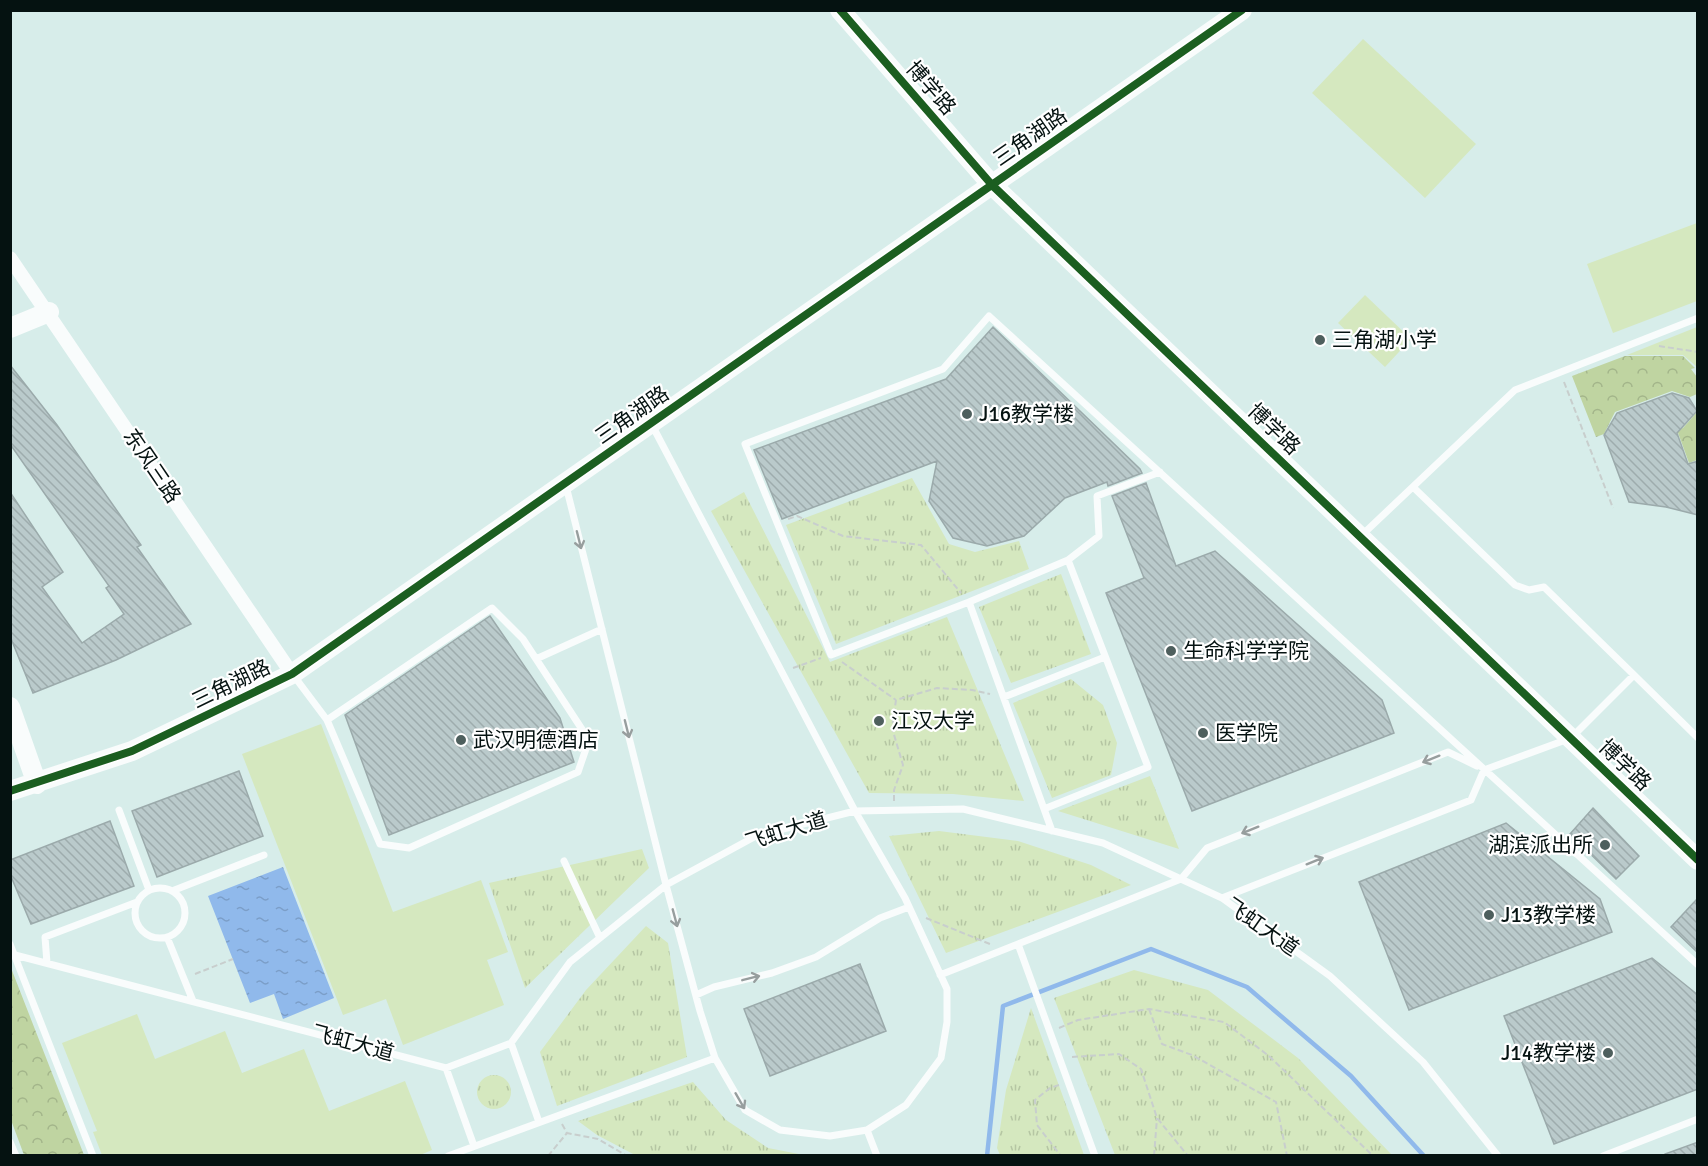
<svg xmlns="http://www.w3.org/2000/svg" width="1708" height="1166" font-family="Signika,'Noto Sans SC',sans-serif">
  <defs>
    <pattern id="grass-tufts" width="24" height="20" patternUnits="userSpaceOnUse" patternTransform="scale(1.5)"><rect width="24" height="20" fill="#d5e8bf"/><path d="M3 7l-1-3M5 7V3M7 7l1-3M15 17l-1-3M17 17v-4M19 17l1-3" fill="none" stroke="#b5c6a3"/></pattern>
    <pattern id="forest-crowns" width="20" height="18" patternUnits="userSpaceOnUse" patternTransform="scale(1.5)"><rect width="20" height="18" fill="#bfd4a1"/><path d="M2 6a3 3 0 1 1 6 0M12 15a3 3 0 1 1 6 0" fill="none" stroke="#a3b58a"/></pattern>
    <pattern id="water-ripples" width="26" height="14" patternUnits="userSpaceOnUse" patternTransform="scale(1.5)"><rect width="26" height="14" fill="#90b9eb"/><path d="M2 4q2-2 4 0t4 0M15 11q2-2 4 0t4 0" fill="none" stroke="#7b9ec8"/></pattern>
    <pattern id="building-back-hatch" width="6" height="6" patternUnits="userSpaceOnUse" patternTransform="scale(1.5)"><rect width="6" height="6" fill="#bacacb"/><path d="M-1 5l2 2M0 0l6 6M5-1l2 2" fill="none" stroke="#9eacad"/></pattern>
  </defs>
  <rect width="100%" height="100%" fill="#d7edea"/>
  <path fill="url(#grass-tufts)" d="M912 478 949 544 975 552 1019 541 1029 569 836 644 786 525Z
    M744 492 830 662 947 617 1024 801 953 794 869 793 711 511Z
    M1061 574 1091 654 1011 683 979 607Z
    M1071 679 1103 705 1117 743 1111 775 1052 798 1013 703Z
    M1150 776 1179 849 1058 811Z
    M939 831 1018 841 1091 865 1131 885 946 953 889 836Z
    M642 849 649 868 525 988 489 883Z
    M646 926 668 943 687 1057 557 1106 540 1052 586 990Z
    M1134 970 1208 990 1298 1058 1392 1155H1115L1054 998Z
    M1031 1008 1084 1155H1000L997 1148 1006 1090Z
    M477 1092a17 17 0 1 1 34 0a17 17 0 1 1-34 0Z
    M693 1082 726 1120 768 1148 804 1155H635L597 1135 578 1121Z"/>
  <path fill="url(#forest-crowns)" d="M1625 356H1683L1695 368 1691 369 1697 377V394L1690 397 1672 391 1615 412 1604 434 1596 437 1572 376Z
    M1697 412V460L1689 463 1677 430 1683 428Z
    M11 968 84 1155H24L11 1120Z"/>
  <path fill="#d5e8bf" d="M1363 39 1476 144 1425 198 1312 93Z
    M1697 223V301L1613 333 1587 264Z
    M1365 295 1411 339 1385 367 1338 323Z
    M1697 327V367L1683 355H1627Z
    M321 724 393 912 481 880 508 952 487 960 504 1005 403 1045 386 999 343 1015 242 754Z
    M137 1014 155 1059 225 1031 242 1073 304 1049 329 1111 405 1081 432 1150 418 1156 102 1155 93 1132 97 1131 62 1043Z"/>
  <path fill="url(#water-ripples)" d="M283 867 334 998 283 1019 274 994 250 1003 208 896Z"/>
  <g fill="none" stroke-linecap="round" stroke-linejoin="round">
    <path stroke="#90b9eb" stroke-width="4.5" d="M987 1156 1003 1006 1151 949 1247 987 1351 1076 1424 1156"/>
  </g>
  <path fill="url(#building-back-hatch)" stroke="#9baaab" stroke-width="1.5" d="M993 327 1140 469 1142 473 1108 486 1107 482 1065 498 1024 536 987 546 953 538 929 501 937 461 782 519 754 450 946 379Z
    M10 365 57 425 141 545 137 547 191 624 116 660 33 693 10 636V492L63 572 42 587 82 643 124 614 106 588 109 586 10 444Z
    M1672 393 1689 398 1697 411 1677 433 1688 464 1698 461V515L1666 507 1629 502 1604 435 1617 413Z
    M1146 483 1176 566 1215 551 1382 700 1394 733 1192 811 1106 593 1144 578 1112 496Z
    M490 616 560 718 574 762 389 835 345 715Z
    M239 771 263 836 157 877 132 811Z
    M1593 808 1639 856 1616 879 1570 834Z
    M110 821 134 886 31 924 10 874V860Z
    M1506 823 1600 899 1612 932 1409 1010 1359 882Z
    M1698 898V953L1671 927Z
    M1652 958 1698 995V1089L1554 1144 1504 1016Z
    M860 964 886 1031 770 1076 744 1009Z
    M1698 1142V1155H1665V1154Z"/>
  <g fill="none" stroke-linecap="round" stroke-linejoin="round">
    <path stroke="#c8cecd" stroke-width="2" stroke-dasharray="6 3" stroke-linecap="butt" d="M1659 346 1698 352
      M1564 382 1613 508
      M788 519 797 516 843 536 921 545 961 593
      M842 662 896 700
      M793 668 821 658
      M894 801V790L903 765 892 728 896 700 937 688 972 690 990 694
      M926 918 990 944
      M195 974 233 959
      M1149 1009 1162 1044 1192 1055 1276 1102 1287 1156
      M1059 1028 1078 1020 1149 1009 1224 1022 1269 1056 1373 1156
      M1072 1057 1119 1054 1141 1069 1157 1118 1188 1156
      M1059 1085 1050 1088 1035 1100 1037 1125 1061 1156
      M562 1124 567 1133 598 1139 627 1156
      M548 1156 567 1133
      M1154 1156 1157 1118"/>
    <path stroke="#f9fcfc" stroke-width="7" d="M566 486 666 885 700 1011 715 1058 745 1110 780 1130 830 1136 867 1130 906 1105 941 1058 947 1022V989L905 898 855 811 652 425
      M1362 535 1515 390 1698 318
      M1068 560 1099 536 1097 496 1160 472
      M969 602 1068 560 1148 767 1044 809
      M536 659 602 629
      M1634 675 1698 738
      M294 676 327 720 380 844 409 848 578 772 589 740 523 639 492 608 327 720
      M1004 697 1105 657
      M119 810 149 890
      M1052 831 969 602 831 655 745 444 943 369 989 316 1698 965
      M564 861 600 938
      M135 913a25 25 0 1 1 50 0a25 25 0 1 1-50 0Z
      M172 891 264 855
      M1222 898 1471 800 1484 770 1571 738 1634 675 1544 587 1529 590 1515 585 1413 487
      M167 937 193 1001
      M10 944 93 1156
      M1018 944 1095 1156
      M15 955 446 1068 511 1043 570 962 666 885 756 836 855 811 963 809 1103 843 1222 898 1330 976 1423 1062 1498 1156
      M47 963 45 937 137 902
      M940 975 1181 879 1207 848 1448 752 1477 766
      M696 995 714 987 772 973 816 957 880 918 909 907
      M511 1043 539 1122
      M446 1068 474 1146
      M867 1130 877 1156
      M10 1142 16 1156
      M448 1156 715 1058
      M1603 1156 1698 1119"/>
    <path stroke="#f9fcfc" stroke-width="14" d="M10 258 292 674"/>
    <path stroke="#f9fcfc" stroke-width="20" d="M840 10 992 185 1698 860
      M10 328 49 312
      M10 707 37 784
      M10 791 132 751 292 674 1242 10"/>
    <g stroke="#fff" stroke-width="11">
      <path id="cycleway" d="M840 10 992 185 1698 860
        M10 791 132 751 292 674 1242 10"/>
    </g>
    <use href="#cycleway" stroke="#1b5e20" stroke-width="8"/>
  </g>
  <defs><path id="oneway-shaft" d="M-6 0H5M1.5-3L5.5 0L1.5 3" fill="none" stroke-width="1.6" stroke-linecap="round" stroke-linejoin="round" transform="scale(1.5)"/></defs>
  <g stroke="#979e9e">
    <use href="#oneway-shaft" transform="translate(579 540) rotate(76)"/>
    <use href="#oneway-shaft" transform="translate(627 729) rotate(76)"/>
    <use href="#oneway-shaft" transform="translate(1431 759) rotate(158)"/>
    <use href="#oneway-shaft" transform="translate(1250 830) rotate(158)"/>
    <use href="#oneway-shaft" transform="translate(1315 861) rotate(-22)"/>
    <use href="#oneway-shaft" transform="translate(675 918) rotate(75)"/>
    <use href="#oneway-shaft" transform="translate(751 978) rotate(-14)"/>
    <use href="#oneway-shaft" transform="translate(740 1101) rotate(60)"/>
  </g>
  <g fill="#4e5f5d" stroke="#fff" stroke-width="2">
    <circle cx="1320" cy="340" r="6"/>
    <circle cx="967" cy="414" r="6"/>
    <circle cx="1171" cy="651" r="6"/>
    <circle cx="879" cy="721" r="6"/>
    <circle cx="1203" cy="733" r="6"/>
    <circle cx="461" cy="740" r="6"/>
    <circle cx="1605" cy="845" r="6"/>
    <circle cx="1489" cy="915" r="6"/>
    <circle cx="1608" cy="1053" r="6"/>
  </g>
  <g text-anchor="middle" stroke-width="4.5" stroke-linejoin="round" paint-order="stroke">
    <g font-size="21" fill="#051211" stroke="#fff">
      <text transform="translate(931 88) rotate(49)" y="7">博学路</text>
      <text transform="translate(1030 137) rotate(-35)" y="7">三角湖路</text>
      <text transform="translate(632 415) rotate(-35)" y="7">三角湖路</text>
      <text transform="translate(1274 429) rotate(44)" y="7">博学路</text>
      <text transform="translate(152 466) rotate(56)" y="7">东风三路</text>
      <text transform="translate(231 684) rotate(-26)" y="7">三角湖路</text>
      <text transform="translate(1625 765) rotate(44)" y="7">博学路</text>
      <text transform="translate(786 831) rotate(-17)" y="7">飞虹大道</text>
      <text transform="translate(1262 927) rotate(35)" y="7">飞虹大道</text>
      <text transform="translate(353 1043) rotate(15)" y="7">飞虹大道</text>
    </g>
    <g font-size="21" fill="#051211" stroke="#fff" text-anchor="start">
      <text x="1332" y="347">三角湖小学</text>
      <text x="979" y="421">J16教学楼</text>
      <text x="1183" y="658">生命科学学院</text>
      <text x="891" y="728">江汉大学</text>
      <text x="1215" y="740">医学院</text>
      <text x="473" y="747">武汉明德酒店</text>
      <text x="1593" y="852" text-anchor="end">湖滨派出所</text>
      <text x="1501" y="922">J13教学楼</text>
      <text x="1596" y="1060" text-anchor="end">J14教学楼</text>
    </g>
  </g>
  <rect width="1708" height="1166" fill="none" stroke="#051211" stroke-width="24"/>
</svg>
